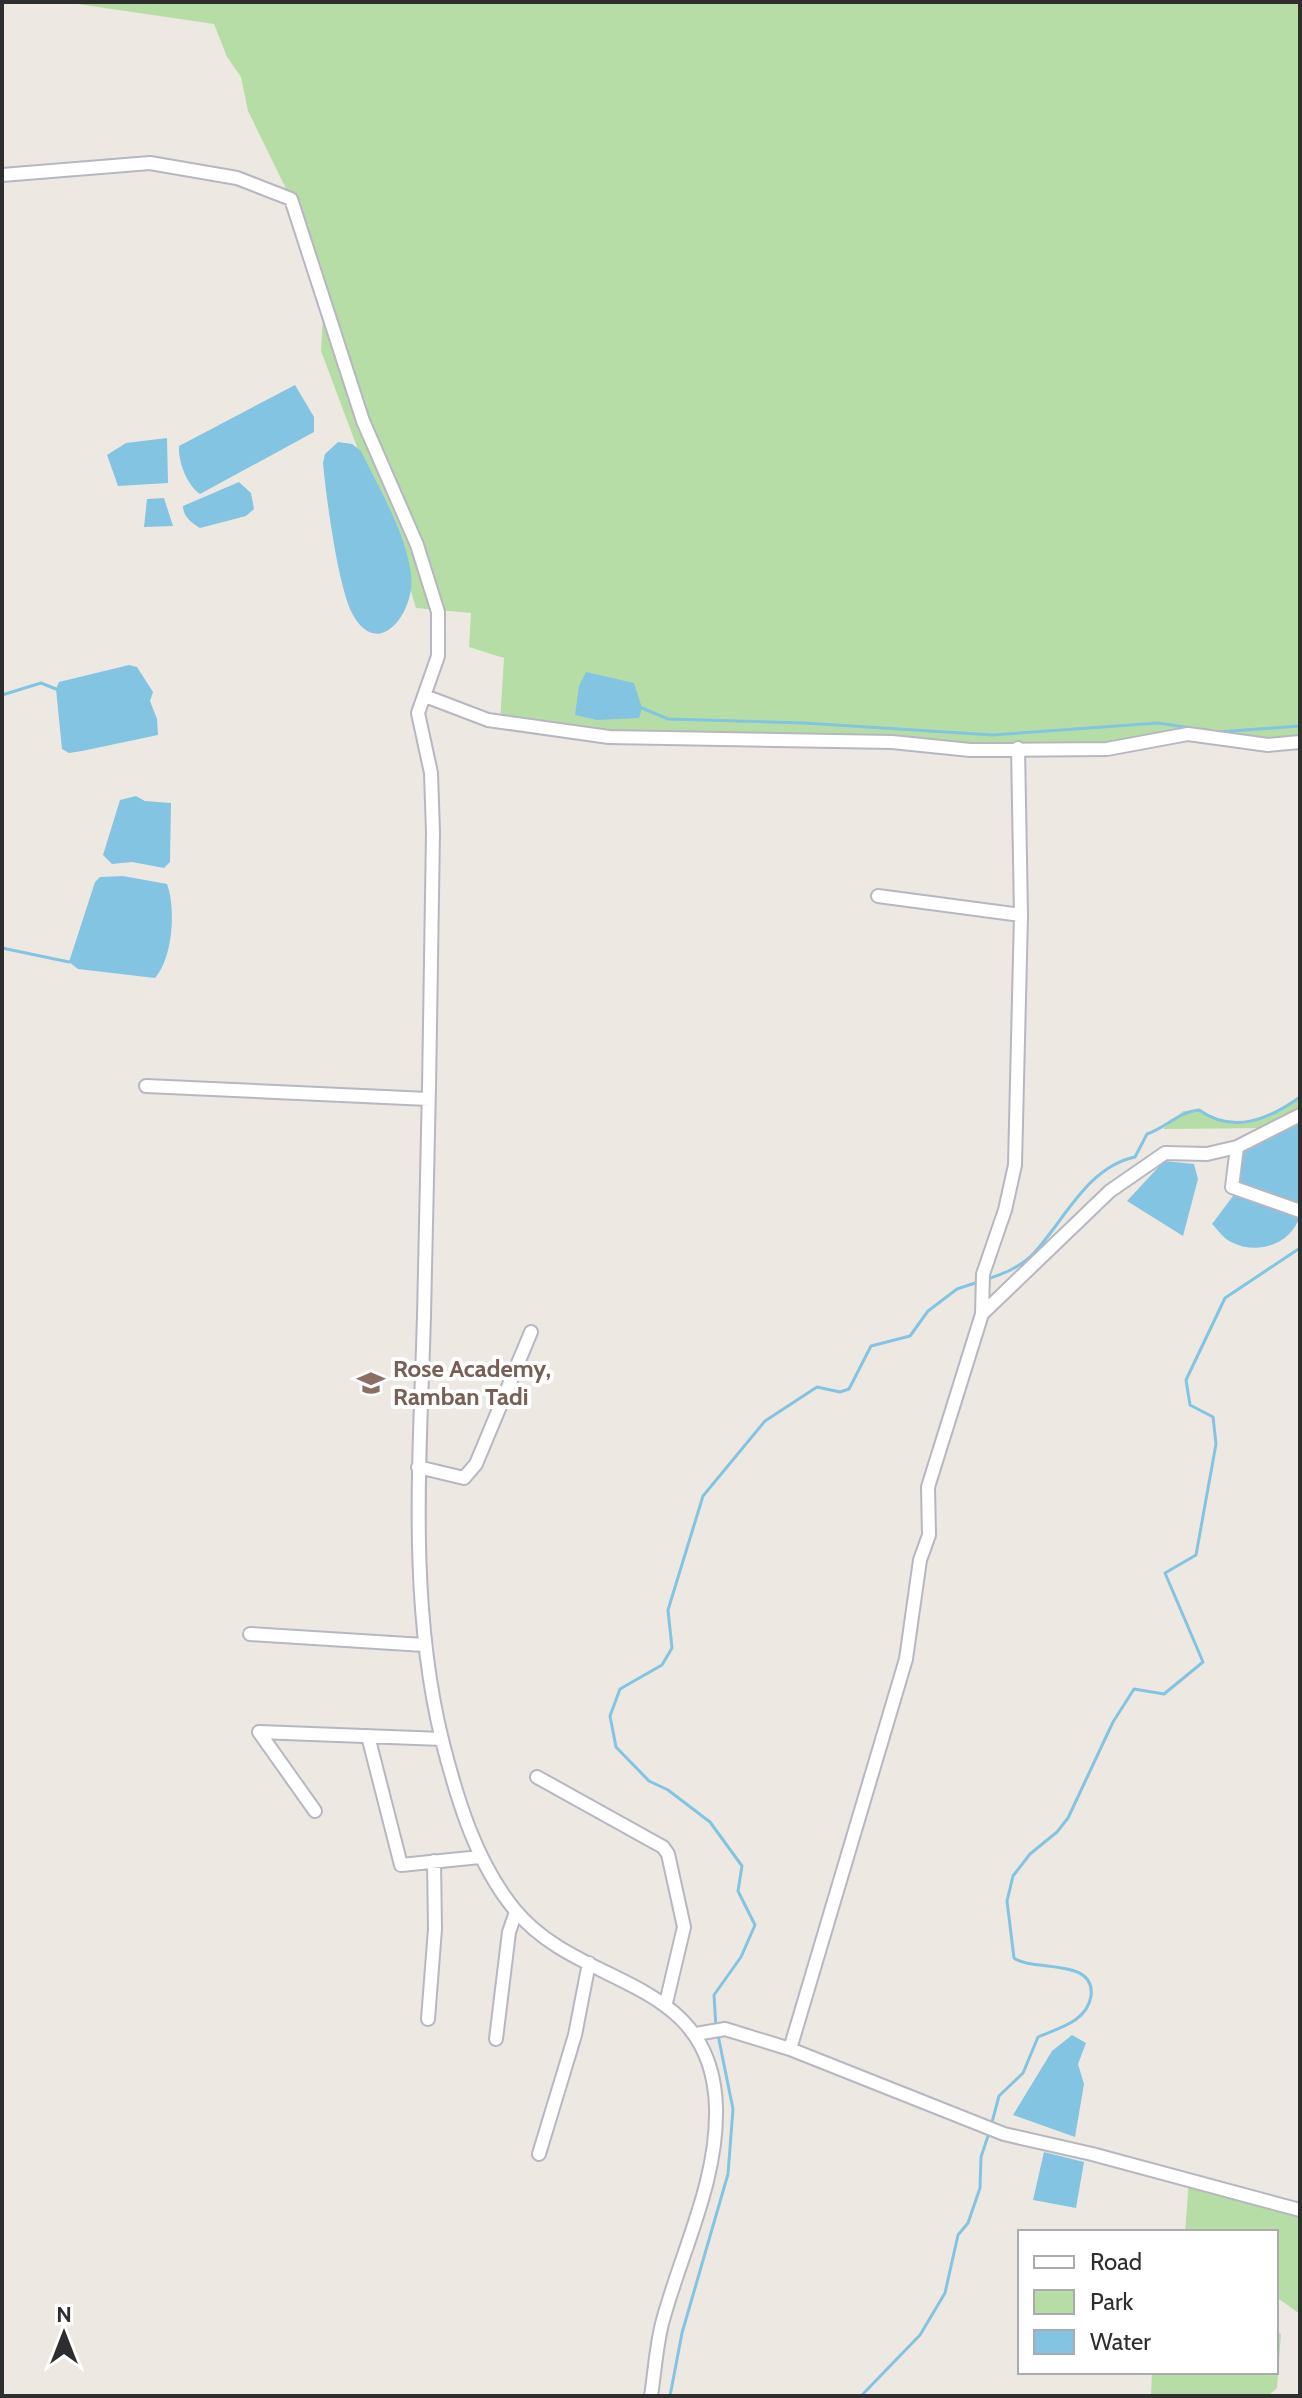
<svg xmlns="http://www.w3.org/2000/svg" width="1302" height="2398" font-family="Cabin,sans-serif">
  <rect width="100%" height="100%" fill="#ede9e2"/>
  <path fill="#b6dda6" d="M64 2H1300V742L1188 734 1107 749 666 739 500 723 504 658 469 647 471 613 416 608 393 531 360 455 321 351 324 298 291 199 248 111 241 77 227 57 214 24Z
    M1300 1096V1115L1275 1128 1163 1129 1183 1111 1199 1110C1234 1135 1267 1119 1300 1096Z
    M1189 2180 1300 2210V2314L1276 2297V2232H1185Z
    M1276 2330 1281 2334 1277 2388 1268 2396H1151L1152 2372H1276Z"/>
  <path fill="#83c4e2" d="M295 385 314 417V432L200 494C187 485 178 462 179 446Z
    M167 438 168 483 118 486 107 455 126 443Z
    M338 442 352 444 361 451C379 489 406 532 411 575 416 611 378 663 352 613 338 586 326 496 323 463L325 454Z
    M239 482 251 493 254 509 246 516 200 528C192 523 183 517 183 506Z
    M164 498 173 526 144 527 147 499Z
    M129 665 137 667 153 692 150 701 157 719 158 735 82 751 69 753 62 749 56 689 59 682Z
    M586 672 634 683 642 708 639 718 597 720 575 715 579 686Z
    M136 796 145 801 171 803 170 862 164 868 132 862 112 864 103 855 120 800Z
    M123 876 167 884C176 908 173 958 155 978L78 969 69 962 95 882 100 877Z
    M1300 1123V1203L1238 1183 1242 1153Z
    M1164 1161 1194 1164 1198 1179 1183 1236 1127 1201Z
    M1236 1192 1300 1216C1291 1244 1258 1256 1231 1242 1224 1239 1217 1229 1212 1224Z
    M1072 2035 1086 2043 1078 2064 1084 2084 1075 2137 1013 2115 1052 2051Z
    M1044 2152 1084 2162 1076 2208 1033 2200Z"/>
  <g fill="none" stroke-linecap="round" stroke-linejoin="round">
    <path stroke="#83c4e2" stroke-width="3" d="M2 695 41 683 56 689
      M642 708 668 719 804 723 993 735 1158 723 1218 732 1300 726
      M2 948 69 962
      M985 1280C1003 1274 1021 1267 1034 1253 1064 1221 1087 1167 1135 1157L1147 1134C1167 1127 1178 1112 1199 1110 1233 1134 1268 1120 1300 1097
      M716 2028 714 1995 741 1957 755 1925 738 1891 742 1866 710 1822 668 1790 649 1781 616 1747 610 1716 620 1689 662 1665 672 1648 668 1610 703 1496 765 1421 817 1387 840 1392 849 1389 871 1346 910 1336 928 1311 957 1289 978 1282
      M991 2126 999 2096 1023 2073 1038 2037C1058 2028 1087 2022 1091 1996 1096 1957 1032 1972 1014 1958L1007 1901 1013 1876 1030 1854 1057 1832 1068 1818 1113 1722 1134 1689 1164 1694 1203 1662 1165 1573 1196 1555 1216 1444 1213 1417 1190 1405 1186 1380 1225 1298 1300 1248
      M670 2396 682 2333 728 2174 733 2109 718 2035
      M861 2396 920 2335 945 2293 958 2235 968 2223 980 2188 981 2157 989 2133"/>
    <g stroke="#b6b7c0" stroke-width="16">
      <path id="minor" d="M2 175 150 163 237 178 291 199 363 421 417 545 438 612V656L418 713 431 773 433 832C431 993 428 1155 424 1316 420 1458 408 1601 442 1740 457 1799 476 1863 515 1910 581 1990 712 1975 716 2107 718 2181 682 2250 663 2320 656 2345 655 2371 651 2396
        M425 696 488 720 609 737 892 742 970 750 1107 749 1188 734 1268 745 1300 742
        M878 896 1021 915
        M146 1086 428 1099
        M1237 1147 1232 1187 1300 1211
        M982 1314 1110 1191 1165 1153 1207 1154 1237 1147 1300 1115
        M418 1467 464 1478 476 1464 531 1332
        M250 1634 424 1645
        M368 1736 401 1865 480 1857
        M537 1777 663 1847 668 1854 684 1927 666 2003
        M315 1811 259 1732 442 1739
        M428 2019 435 1929 434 1861
        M696 2034 725 2029 790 2049 1004 2134 1092 2154 1300 2210
        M496 2039 509 1932 516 1912
        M790 2049 906 1659 920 1560 929 1535 928 1487 982 1314 983 1274 1005 1210 1015 1165 1021 915 1018 748
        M539 2154 575 2035 589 1963"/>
    </g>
    <use href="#minor" stroke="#fff" stroke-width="12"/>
  </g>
  <defs>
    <g id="school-bare" transform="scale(2.16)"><path d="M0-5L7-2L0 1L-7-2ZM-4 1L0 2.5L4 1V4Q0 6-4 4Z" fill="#8d6e63" stroke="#fff" stroke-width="2.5" paint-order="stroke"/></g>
  </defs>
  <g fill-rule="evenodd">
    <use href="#school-bare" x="371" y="1383"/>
  </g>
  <g text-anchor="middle" stroke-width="8" stroke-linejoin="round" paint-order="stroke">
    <g font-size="24" font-weight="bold" fill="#785e54" stroke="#fff" text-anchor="start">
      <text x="393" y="1377">Rose Academy,<tspan x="393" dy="28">Ramban Tadi</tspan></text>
    </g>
  </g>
  <rect width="1302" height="2398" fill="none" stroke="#2e2e2e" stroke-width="8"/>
  <rect x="1018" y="2230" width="260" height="144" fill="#ffffff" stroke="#ababab" stroke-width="2"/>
  <rect x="1034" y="2256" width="40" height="12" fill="#ffffff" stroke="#ababab" stroke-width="2"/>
  <text x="1090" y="2270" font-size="24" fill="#2e2e2e">Road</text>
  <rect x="1034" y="2290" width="40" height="24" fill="#b6dda6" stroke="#ababab" stroke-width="2"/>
  <text x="1090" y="2310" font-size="24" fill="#2e2e2e">Park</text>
  <rect x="1034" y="2330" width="40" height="24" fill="#83c4e2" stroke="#ababab" stroke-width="2"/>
  <text x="1090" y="2350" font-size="24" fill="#2e2e2e">Water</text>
  <g transform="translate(64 2334)" stroke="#ffffff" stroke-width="6" paint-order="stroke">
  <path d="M0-6L14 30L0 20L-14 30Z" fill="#2e2e2e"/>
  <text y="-12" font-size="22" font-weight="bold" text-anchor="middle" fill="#2e2e2e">N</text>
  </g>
</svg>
